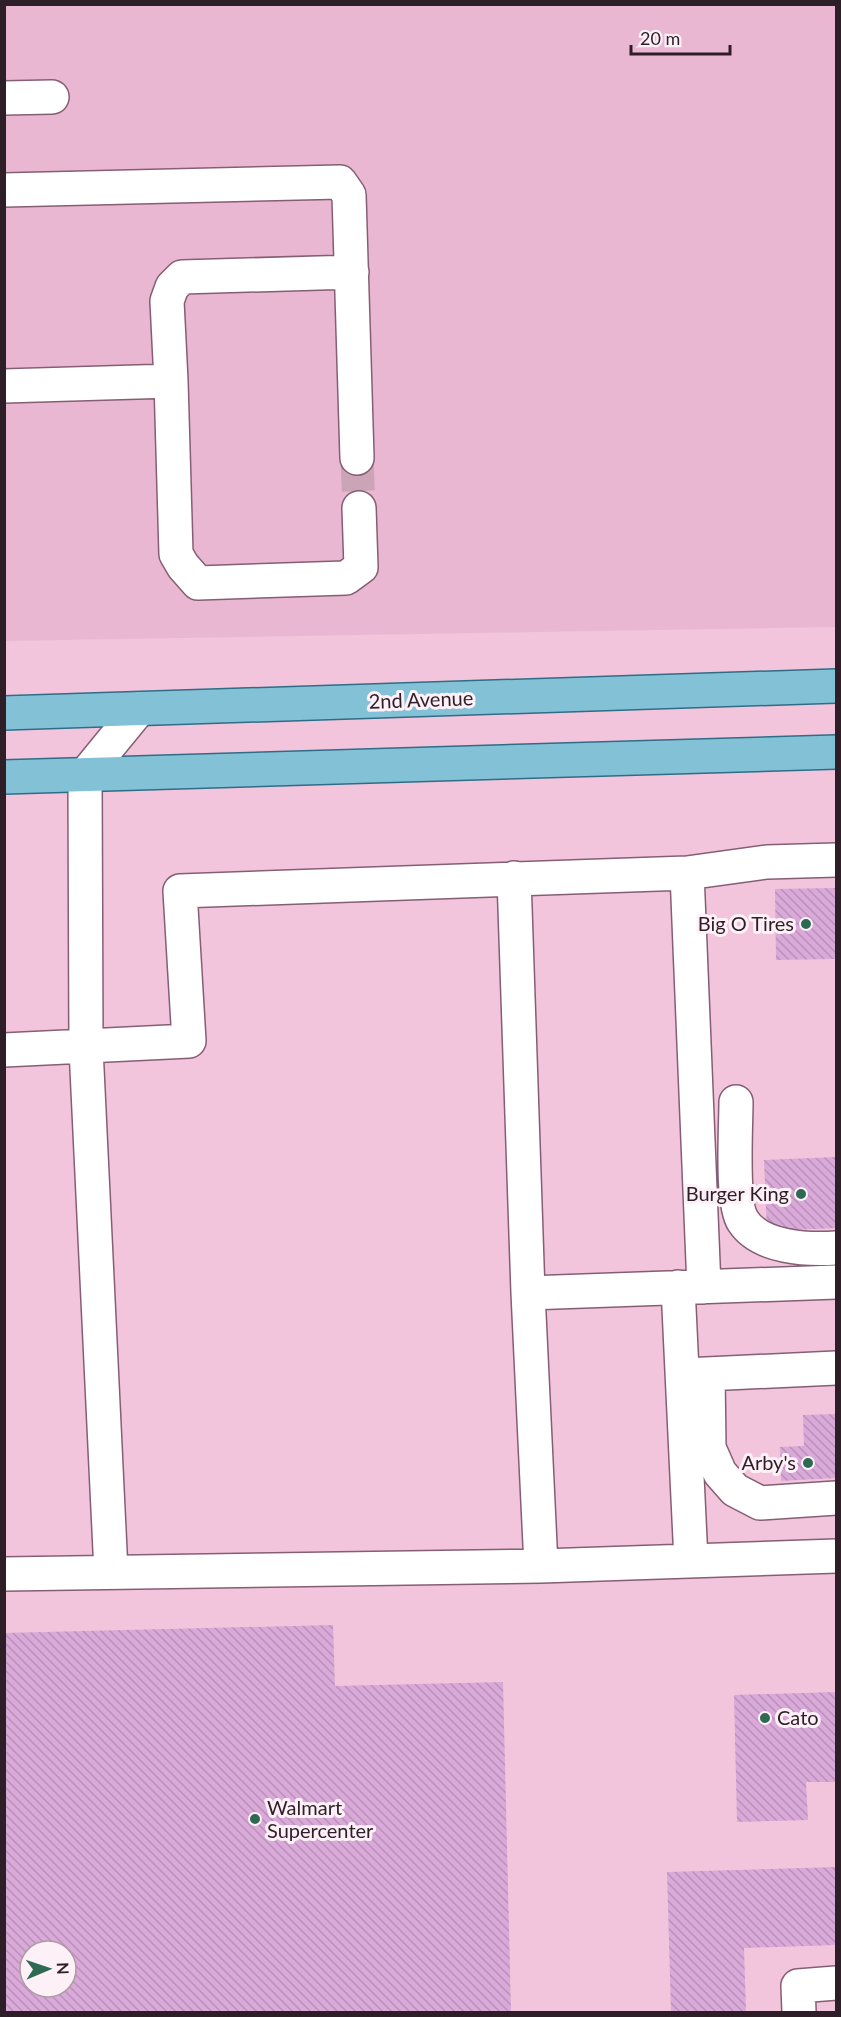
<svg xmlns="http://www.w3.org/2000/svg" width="841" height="2017" font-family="Lato,sans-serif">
  <defs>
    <pattern id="building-back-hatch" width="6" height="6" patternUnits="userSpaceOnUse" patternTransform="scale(1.5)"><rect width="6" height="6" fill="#d9a9d9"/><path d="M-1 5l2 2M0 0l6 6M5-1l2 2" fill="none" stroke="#bb91ba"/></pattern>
  </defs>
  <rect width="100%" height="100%" fill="#f2c5dc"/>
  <path fill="#eab7d2" d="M4 5H836V627L5 641Z"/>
  <path fill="url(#building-back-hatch)" fill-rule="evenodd" d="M836 888V959L776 960 775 889Z
    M836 1157V1228L767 1231 764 1160Z
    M836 1414V1478L781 1481 780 1447 804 1446 803 1415Z
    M333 1625 335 1686 503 1682 511 2012H4V1633ZM30 1951H66V1987H30Z
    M836 1692V1782H806L808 1820 737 1822 734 1695Z
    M836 1867V1945L744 1948 746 2012H671L667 1872Z"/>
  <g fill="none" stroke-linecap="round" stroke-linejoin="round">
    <path stroke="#cba4b8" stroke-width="33" stroke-dasharray="33 16" stroke-linecap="butt" d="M357 458 359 508"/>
    <g stroke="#865e73" stroke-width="36">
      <path id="minor" d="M4 98 52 97
        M4 190 340 182 349 195 357 458
        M171 381 167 301 172 287 182 277 352 272
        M4 386 171 381 176 554 183 566 198 583 346 578 361 567 359 508
        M687 873 704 1287
        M514 878 528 1293 541 1566
        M4 1050 189 1041 180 891 687 873 767 862 836 860
        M736 1102C736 1126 731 1204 743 1221 760 1248 808 1250 836 1248
        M678 1287 691 1561
        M528 1293 836 1282
        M708 1374 709 1448 720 1473 735 1490 760 1503 836 1498
        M685 1375 836 1368
        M111 1572 86 1048 85 775 139 709
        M4 1574 541 1566 836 1556
        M799 2012 798 1986 836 1983"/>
    </g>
    <g stroke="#2f6d87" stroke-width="36">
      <path id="major" d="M4 713 836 686
        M4 777 836 752"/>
    </g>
    <use href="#minor" stroke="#fff" stroke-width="33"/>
    <use href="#major" stroke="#83c1d6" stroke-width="33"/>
  </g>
  <g fill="#2e6952" stroke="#fef0f7" stroke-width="2">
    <circle cx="806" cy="924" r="6"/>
    <circle cx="801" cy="1194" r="6"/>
    <circle cx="808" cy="1463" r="6"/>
    <circle cx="765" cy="1718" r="6"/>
    <circle cx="255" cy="1819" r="6"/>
  </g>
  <g text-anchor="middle" stroke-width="6" stroke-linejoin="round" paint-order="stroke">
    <g font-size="20" fill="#2e1e27" stroke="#fef0f7">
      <text transform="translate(421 700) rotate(-2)" y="7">2nd Avenue</text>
    </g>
    <g font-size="20" fill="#2e1e27" stroke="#fef0f7" text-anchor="end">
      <text x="794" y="931">Big O Tires</text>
      <text x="789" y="1201">Burger King</text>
      <text x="796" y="1470">Arby's</text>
      <text x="777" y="1725" text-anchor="start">Cato</text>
      <text x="267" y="1815" text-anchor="start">Walmart<tspan x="267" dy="23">Supercenter</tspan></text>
    </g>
  </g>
  <rect width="841" height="2017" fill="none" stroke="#2e1e27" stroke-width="12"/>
  <g transform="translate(48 1969) rotate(88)"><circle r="28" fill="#fef0f7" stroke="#ab9ca4" stroke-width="1.5"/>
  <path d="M0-4.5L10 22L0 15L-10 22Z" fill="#2e6952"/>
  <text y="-9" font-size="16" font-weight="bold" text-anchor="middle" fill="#2e1e27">N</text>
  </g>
  <path d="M631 45v9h99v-9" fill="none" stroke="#2e1e27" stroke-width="3"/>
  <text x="640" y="45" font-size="18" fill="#2e1e27" stroke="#fef0f7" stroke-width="4.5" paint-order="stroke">20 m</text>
</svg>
